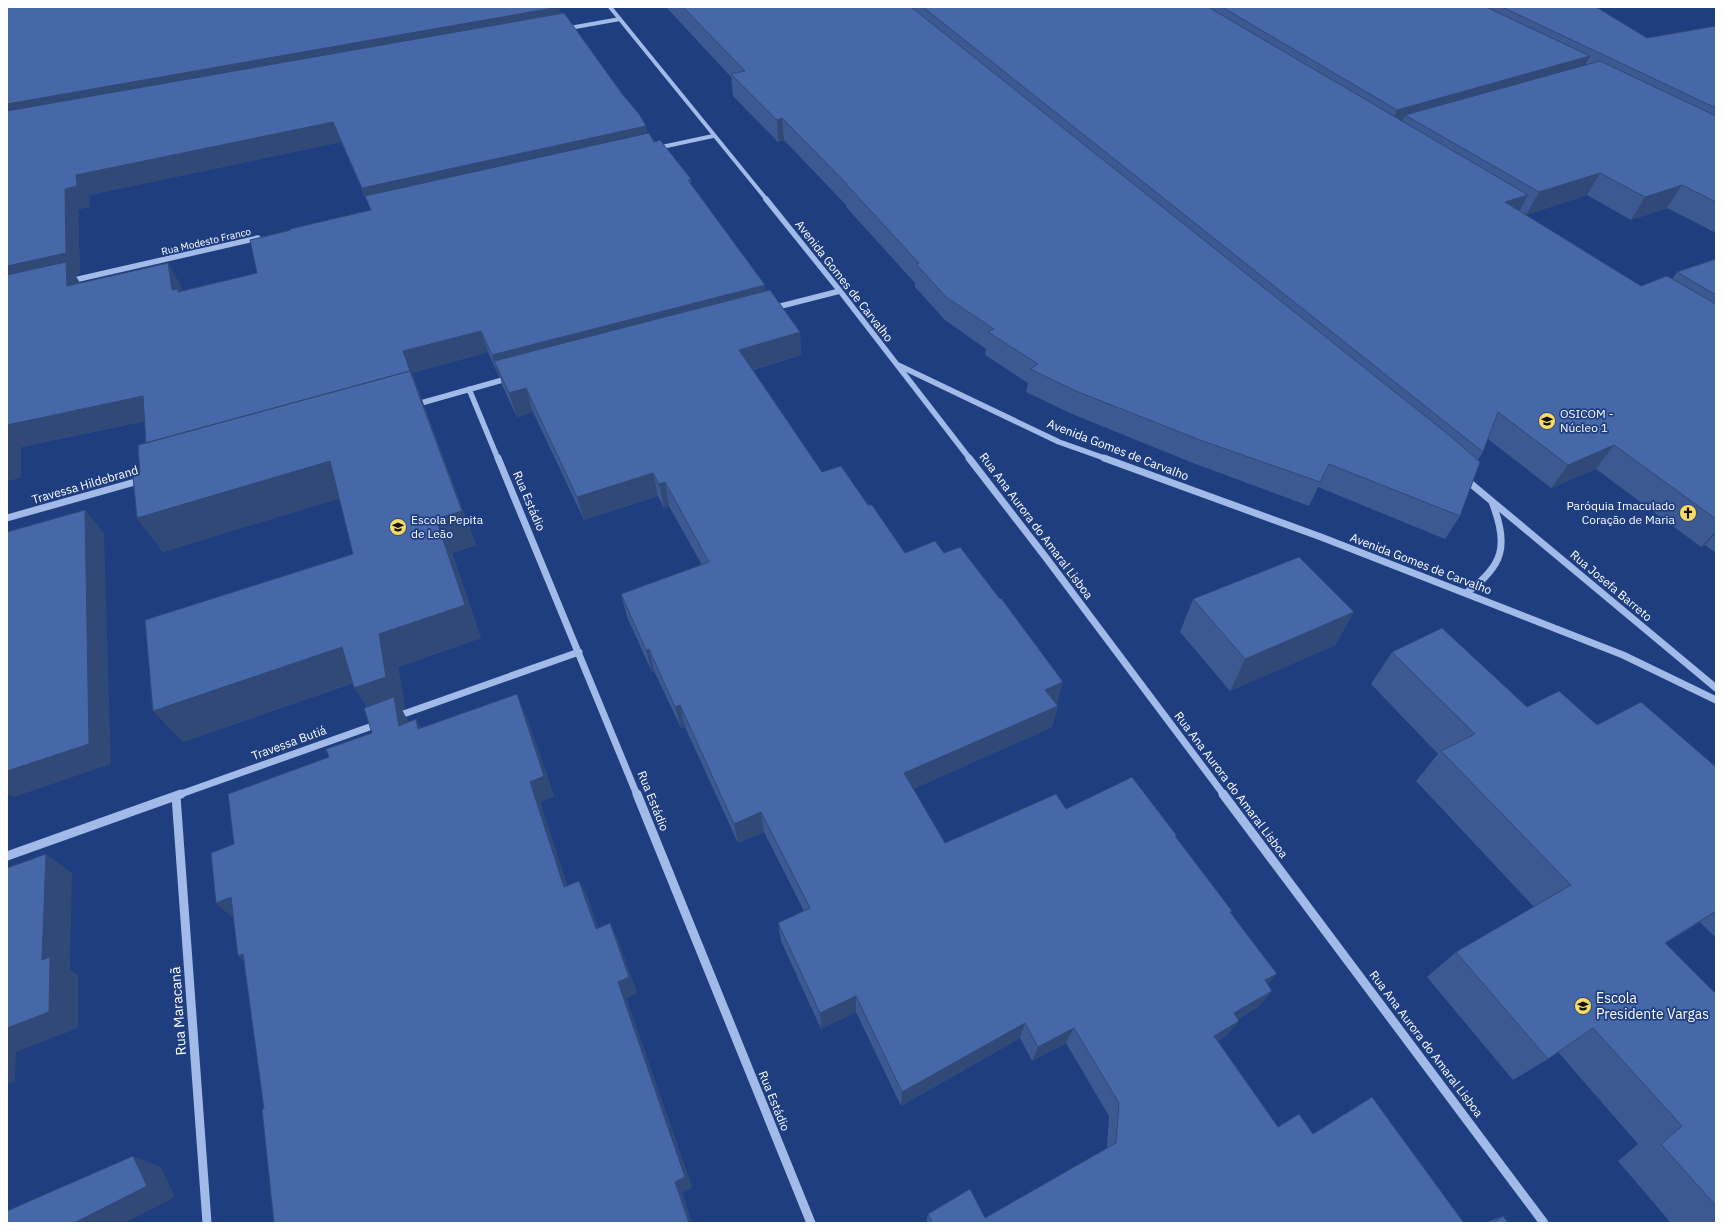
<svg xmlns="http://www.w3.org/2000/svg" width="1723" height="1230" font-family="'IBM Plex Sans',sans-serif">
  <rect width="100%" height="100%" fill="#1e3e80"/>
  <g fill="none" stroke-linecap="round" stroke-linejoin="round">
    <path stroke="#a2bae8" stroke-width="4" d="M610 7 767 200
      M564 29 620 19
      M657 148 713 136"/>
    <path stroke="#a2bae8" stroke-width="5.5" d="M766 199 840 291 970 459
      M70 281 258 238
      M773 308 840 291
      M898 365 1059 442 1107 459
      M469 389 498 459
      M414 405 510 378"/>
    <path stroke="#a2bae8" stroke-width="7" d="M498 458 637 795
      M969 458 1047 559 1224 795
      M1104 458 1321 537 1623 655 1716 700
      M1464 478 1716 688
      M7 518 142 480
      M1466 593C1504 566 1509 545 1492 502
      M395 717 579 652
      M178 795 378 724"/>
    <path stroke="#a2bae8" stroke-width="9" d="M637 794 811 1223
      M1223 794 1544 1223
      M176 796 207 1223
      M7 856 181 794"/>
  </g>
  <path fill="#3c5991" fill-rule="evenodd" d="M7 7 561 14 646 126 647 133 691 179V184L765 285V291L800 332 801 355 753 370 822 472 868 505 905 553 1057 704H1056L1058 706 1052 727 913 789 945 843 1066 809 1176 837 1232 911 1230 913 1268 985 1272 991 1258 1007 1238 1019 1239 1021 1226 1036 1218 1041 1278 1127 1313 1134 1464 1223H926L928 1214 985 1218 1107 1148 1109 1116 1066 1043 1032 1061 1020 1038 901 1106 856 1012 821 1029 781 941 778 923 804 911 764 832 738 843 685 727 681 728 654 671 652 672 627 617 621 594 702 565 669 506 664 508 658 496 584 520 533 412 517 417 502 385 500 377H499L488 352 412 373 476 545 452 553 481 638 398 667 405 709 402 710 407 719 408 722 416 719 421 728 526 715 554 796 540 802 567 886 579 881 588 899 598 928 618 940 637 993 626 998 692 1187 682 1193 692 1223H274L264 1109 234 844 329 757 372 733 367 707 353 683 183 742 353 554 339 498 163 552 137 518 140 474 146 443 145 421 21 447V478ZM341 142 371 210 291 230 257 273 181 291 180 284 80 283 75 275 80 274 78 209 90 207 89 195Z
    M666 7H1596L1647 38 1716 26V233L1667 208 1631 220 1587 195 1526 215 1519 211 1641 286 1672 279 1677 272 1716 259V553L1705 545 1701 547 1596 469 1551 488 1488 439 1483 452 1478 460 1460 516 1445 539 1318 487 1309 506 1193 463 1072 414 1026 392 1028 383 985 355 986 349 945 320 915 287V283L846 207V205L784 140 778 142 733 96 731 77Z
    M1193 599 1354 612 1335 645 1230 691 1180 632Z
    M1392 652 1527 707 1597 725 1716 767V938L1700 922 1666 943 1716 994V1223H1671L1618 1161 1638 1144 1558 1052 1548 1059 1513 1080 1427 977 1456 952 1534 907 1416 781 1438 754 1371 684Z
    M1503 1216 1508 1223H1485Z"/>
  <path fill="#314976" d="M559 7 563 26 7 126V104Z
    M1590 56 1579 78 1405 115 1399 129 1388 132 1397 110Z
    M782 118 784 140 778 142 777 120Z
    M333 122 341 142 89 195 90 207 78 209 80 274 75 275 80 283 81 308 7 291V266L76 175Z
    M646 126 649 147 365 196 370 209 362 188Z
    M1600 173 1587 195 1526 215 1539 192Z
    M1682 185 1667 208 1631 220 1645 197Z
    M1528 195 1516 218 1505 202Z
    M168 263 180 284 182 296 172 290Z
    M765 285 766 306 494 361 500 377H499L492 355Z
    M481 331 488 352 412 373 476 545 452 553 481 638 398 667 405 709 402 710 407 719 412 747 375 719 354 688 379 634 436 519 420 398 403 351Z
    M800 332 801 355 741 373 739 350Z
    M526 388 533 412 517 417 509 393Z
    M143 396 157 418 21 447V478L7 481V425Z
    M1614 445 1596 469 1551 488 1568 465Z
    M330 461 348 496 163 552 137 518Z
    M653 473 658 496 584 520 577 497Z
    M665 482 669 506 664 508 659 484Z
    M85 510 104 533 111 764 14 797 12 795 7 796V771Z
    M1716 531V533L1705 545 1701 547Z
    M1354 612 1335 645 1230 691 1245 659Z
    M342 647 363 679 183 742 153 711Z
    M649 649 654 671 652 672 646 650Z
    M1063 682 1057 704 1040 711 1045 690Z
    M517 694 526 715 554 796 540 802 574 905 564 887 530 782Z
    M680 705 685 727 681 728 675 707Z
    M1058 706 1052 727 902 794 904 773Z
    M416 719 429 740 418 729Z
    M761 812 764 832 738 843 734 824Z
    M46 854 72 873 70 970 78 975V1028L16 1052 15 1081 7 1084V1028L42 960Z
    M579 881 588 899 604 946 596 929Z
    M231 897 236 921 216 903Z
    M610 923 618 940 637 993 626 998 692 1187 682 1193 692 1223H689L675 1182 618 982Z
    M243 954 258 973 238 956Z
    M1277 974 1263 991 1265 980Z
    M1272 991 1258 1007 1221 1028 1234 1013Z
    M856 996V1012L821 1029 820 1013Z
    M1239 1021 1226 1036 1201 1051 1214 1036Z
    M1025 1023 1020 1038 901 1106 902 1092Z
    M1074 1028 1066 1043 1032 1061 1038 1047Z
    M133 1156 161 1167 175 1197 124 1223H74Z"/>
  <path fill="#4668a9" stroke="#314976" d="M12 7H559L7 104V8Z
    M683 7H911L1449 435 1480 462 1460 516 1329 464 1320 482 1200 440 1076 391 1030 369 1038 364 988 332 994 329 946 297 916 264 919 263 846 184H847L782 118 777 120 731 74 745 71Z
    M923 7H1208L1528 195 1505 202 1641 286 1667 276 1716 304V519L1614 445 1568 465 1498 412 1483 452Z
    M1222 7H1486L1590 56 1397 110Z
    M1502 7H1596L1647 38 1716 26V108Z
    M564 13 623 95 639 114 646 126 362 188 333 122 76 175 77 186 65 189 66 253 7 266V111Z
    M1600 61 1716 116V202L1682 185 1645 197 1600 173 1539 192 1405 115Z
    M649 133 654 142 660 140 691 179 688 180 765 285 492 355 481 331 403 351 412 376 410 371 146 443 143 396 7 425V275L66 262 67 286 168 263 172 290 178 289V292L257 273 250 240 291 230 290 229 371 210 365 196Z
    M1716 259V295L1677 272Z
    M770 290 800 332 739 350 822 472 841 466 868 505H872L905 553 935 541 944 553 960 547 1000 599 1001 598 1063 682 1045 690 1058 706 904 773 945 843 1056 794 1066 809 1132 777 1177 836H1175L1232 911 1230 912 1277 974 1265 980 1272 991 1234 1013 1239 1021 1214 1036 1278 1127 1299 1114 1313 1134 1372 1097 1464 1223H932L928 1214 970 1189 985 1218 1116 1143 1119 1103 1074 1028 1038 1047 1025 1023 902 1092 856 996 820 1013 778 923 810 908 761 812 734 824 680 705 675 707 649 649 646 650 621 594 709 562 665 482 659 484 653 473 577 497 526 388 509 393 494 361Z
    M410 371 462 511 436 519 465 605 379 634 386 677 354 688 342 647 153 711 145 620 353 554 330 461 137 518 133 477 140 474 138 445Z
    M85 510 89 744 7 771V532Z
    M1299 557 1354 612 1245 659 1193 599Z
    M1442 628 1527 707 1559 691 1597 725 1641 702 1716 767V911L1665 943 1716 994V1206L1661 1144 1682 1126 1593 1028 1548 1059 1456 952 1571 885 1441 751 1475 734 1392 652Z
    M517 694 544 776 530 782 564 887 579 881 596 929 610 923 629 977 618 982 685 1177 675 1182 689 1223H274L262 1109H264L243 954 238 956 231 897 216 903 211 853 234 844 228 794 329 757 326 749 372 733 364 708 394 697 399 726 416 719 418 729Z
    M46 854 42 960 50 957 49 1012 7 1028V868Z
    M133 1156 147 1186 74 1223H7V1211Z
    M1503 1216 1508 1223H1494Z"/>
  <defs>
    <g id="school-disc" transform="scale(0.9)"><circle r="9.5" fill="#f7dc61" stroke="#1e3e80"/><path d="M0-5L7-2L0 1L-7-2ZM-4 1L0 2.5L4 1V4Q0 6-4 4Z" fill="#111"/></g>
    <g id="church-disc" transform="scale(0.9)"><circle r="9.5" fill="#f7dc61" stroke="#1e3e80"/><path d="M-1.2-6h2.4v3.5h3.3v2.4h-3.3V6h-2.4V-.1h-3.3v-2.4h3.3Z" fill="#111"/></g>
  </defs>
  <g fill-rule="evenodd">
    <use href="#school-disc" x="1547" y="421"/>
    <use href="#church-disc" x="1688" y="513"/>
    <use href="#school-disc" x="398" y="527"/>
    <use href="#school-disc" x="1583" y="1006"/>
  </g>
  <g text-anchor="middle" stroke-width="3.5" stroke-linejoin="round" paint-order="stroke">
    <g font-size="10" fill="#fff" stroke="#1e3e80">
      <text transform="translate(206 241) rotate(-13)" y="4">Rua Modesto Franco</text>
    </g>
    <g font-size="12" fill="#fff" stroke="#1e3e80">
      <text transform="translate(844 281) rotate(52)" y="4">Avenida Gomes de Carvalho</text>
      <text transform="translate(1118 450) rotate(21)" y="4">Avenida Gomes de Carvalho</text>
      <text transform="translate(85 485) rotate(-16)" y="4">Travessa Hildebrand</text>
      <text transform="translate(529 501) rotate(67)" y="4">Rua Estádio</text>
      <text transform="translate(1036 526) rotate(53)" y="4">Rua Ana Aurora do Amaral Lisboa</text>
      <text transform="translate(1421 564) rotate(21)" y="4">Avenida Gomes de Carvalho</text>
      <text transform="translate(1611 586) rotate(40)" y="4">Rua Josefa Barreto</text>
      <text transform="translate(289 743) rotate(-20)" y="4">Travessa Butiá</text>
      <text transform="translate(1231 785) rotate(53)" y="4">Rua Ana Aurora do Amaral Lisboa</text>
      <text transform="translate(653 801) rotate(68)" y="4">Rua Estádio</text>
      <text transform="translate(1426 1044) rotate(53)" y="4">Rua Ana Aurora do Amaral Lisboa</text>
      <text transform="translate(774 1101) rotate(68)" y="4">Rua Estádio</text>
    </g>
    <g font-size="12" fill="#fff" stroke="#1e3e80" text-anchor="start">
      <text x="1560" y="418">OSICOM -<tspan x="1560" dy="14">Núcleo 1</tspan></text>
      <text x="1675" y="510" text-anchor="end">Paróquia Imaculado<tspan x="1675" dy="14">Coração de Maria</tspan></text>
      <text x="411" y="524">Escola Pepita<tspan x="411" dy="14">de Leão</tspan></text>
    </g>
    <g font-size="14" fill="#fff" stroke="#1e3e80" text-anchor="start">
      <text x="1596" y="1003">Escola<tspan x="1596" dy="16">Presidente Vargas</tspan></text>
    </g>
    <g font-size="14" fill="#fff" stroke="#1e3e80">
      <text transform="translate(178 1011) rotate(-94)" y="5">Rua Maracanã</text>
    </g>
  </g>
  <rect width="1723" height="1230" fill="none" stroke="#ffffff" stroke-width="16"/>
</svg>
